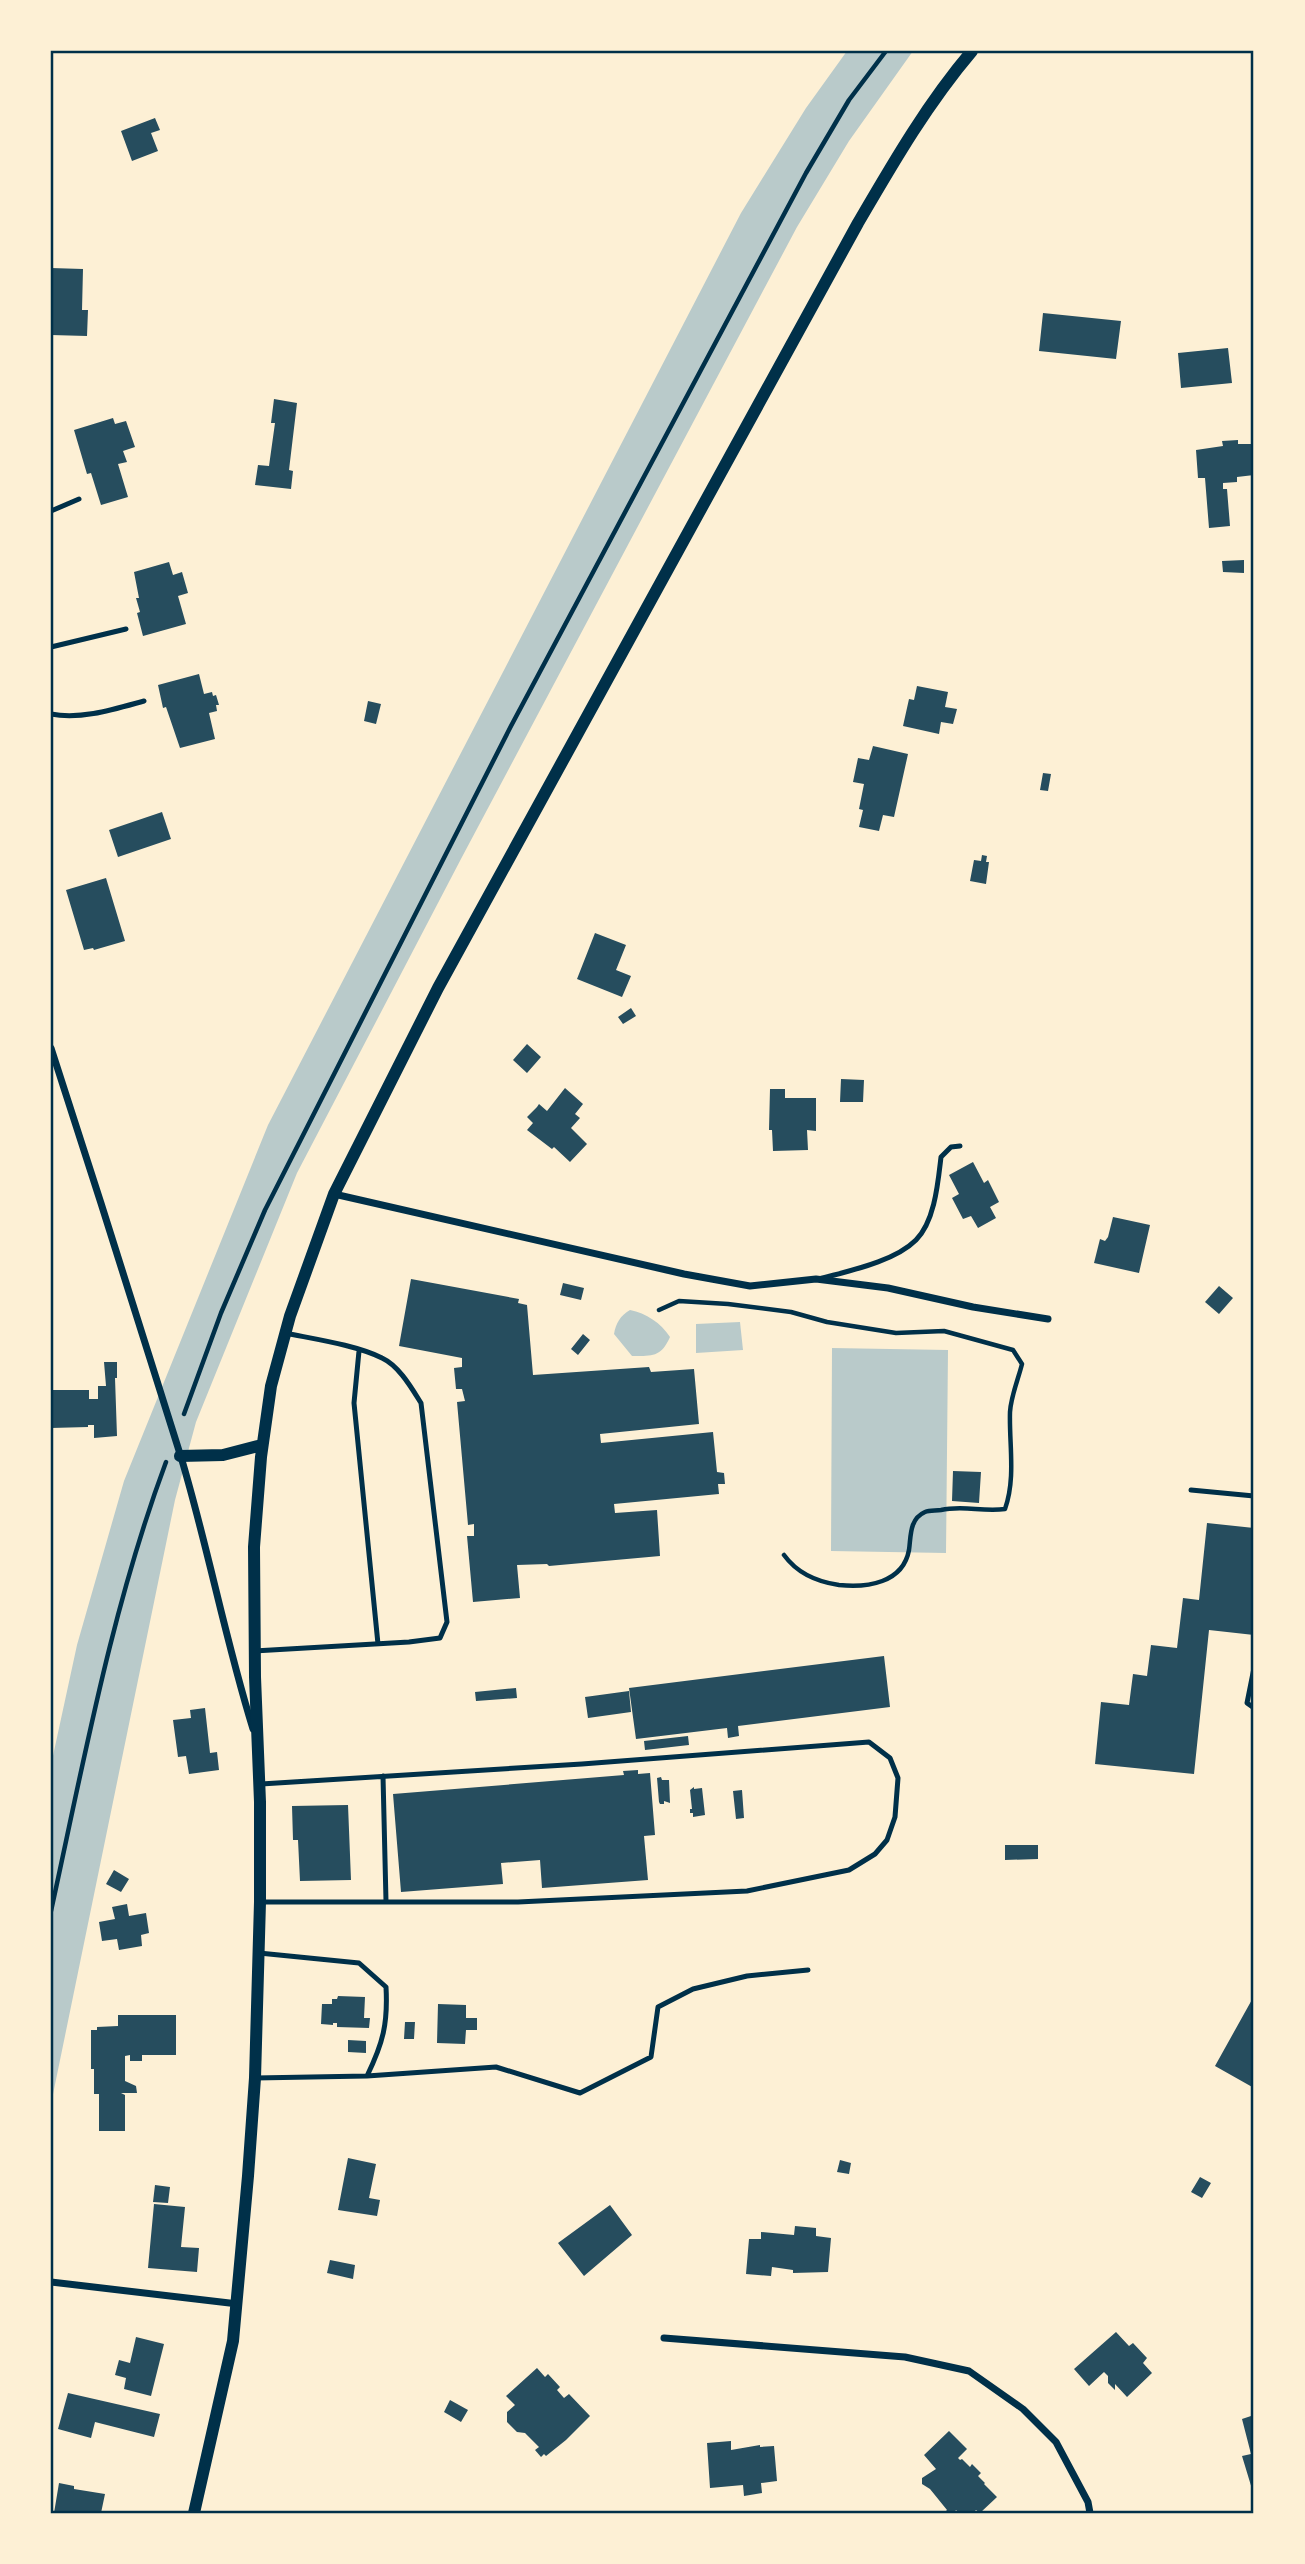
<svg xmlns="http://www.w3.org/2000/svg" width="1305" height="2564" font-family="Commissioner,sans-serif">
  <rect width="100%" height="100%" fill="#fdf0d5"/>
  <path fill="#b9caca" d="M847 51H913L849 141 797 227 462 857 297 1173 196 1422 175 1500 51 2104V1765L77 1645 124 1481 268 1125 741 213 806 108Z
    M630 1310C646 1313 661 1323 670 1337 661 1357 653 1356 632 1356L614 1334C616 1323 620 1316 630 1310Z
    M740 1322 743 1350 696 1353V1324Z
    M832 1348 948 1350 946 1553 831 1551Z"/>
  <path fill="#264d5e" d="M155 118 160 130 151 133 158 151 132 161 121 131Z
    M51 268 83 269 82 310H88L87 336 51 335Z
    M1043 313 1121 321 1116 359 1039 351Z
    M1228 348 1232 383 1181 388 1178 353Z
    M274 399 297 403 289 470 293 471 291 489 255 485 258 465 269 466 275 423H271Z
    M113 418 115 424 126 421 135 447 123 451 127 462 118 464 128 497 101 505 91 473 87 474 74 430Z
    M1238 440V444H1254V475L1237 477V482L1223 483V489H1227L1230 526 1209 528 1205 478H1198L1196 450 1223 446 1222 441Z
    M1244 560V573L1223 572 1222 561Z
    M169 562 173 575 182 572 188 593 178 596 186 624 143 636 137 613 140 612 136 598H139L134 572Z
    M199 674 204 694 212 692 213 696 216 695 219 705H216L217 711 209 713 215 739 180 748 166 707 163 708 158 685Z
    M917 686 948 692 945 707 957 709 953 724 941 722 939 734 903 726 909 699 914 700Z
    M368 701 381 704 376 724 364 721Z
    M873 746 908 754 894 817 883 815 879 831 859 827 863 810 859 809 864 784 853 782 858 758 869 760Z
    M1043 773 1051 774 1048 791 1040 790Z
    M162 812 171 839 118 857 109 830Z
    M982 855 987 856 986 862H989L986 884 970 881 974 860 981 861Z
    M106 878 125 941 94 950 93 948 84 950 66 890Z
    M595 933 626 945 616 970 631 976 622 997 577 979Z
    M631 1008 636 1016 623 1024 618 1017Z
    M527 1044 541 1057 527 1073 513 1060Z
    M841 1079 864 1080 863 1102H840Z
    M565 1088 583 1104 575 1114 580 1118 571 1128 587 1144 570 1162 554 1147 552 1149 527 1130 533 1123 527 1117 537 1107 539 1104 547 1111Z
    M770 1089H785V1098H816V1131L807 1130 808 1150 773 1151 772 1130H769Z
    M973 1162 984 1183 988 1180 999 1202 990 1207 996 1218 978 1228 971 1216 963 1219 952 1198 959 1194 949 1175Z
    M1113 1217 1150 1225 1139 1273 1094 1263 1100 1239 1105 1241 1108 1237Z
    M411 1279 519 1299 518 1303 527 1305 533 1375 649 1367 651 1372 694 1369 699 1424 600 1434 601 1443 713 1432 717 1472 724 1473 725 1484H718L719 1494 614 1504 615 1513 657 1510 660 1556 549 1566 547 1564 517 1565 520 1598 473 1602 467 1536H474V1524L468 1525 457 1402 465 1401 462 1389H456L454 1368 462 1367V1358L399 1346Z
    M563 1283 584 1288 581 1300 560 1295Z
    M1219 1286 1233 1298 1219 1314 1205 1302Z
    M583 1334 590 1340 578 1355 571 1349Z
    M104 1362H117V1378H115L117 1436 94 1438V1425H88V1427L51 1428V1390H89V1399H98V1386H106Z
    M953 1471 981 1472 979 1503 952 1501Z
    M1207 1523 1254 1528V1635L1209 1630 1194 1774 1095 1764 1101 1702 1129 1705 1133 1674 1147 1676 1151 1645 1177 1648 1183 1598 1199 1600Z
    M884 1656 890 1707 738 1726 739 1736 728 1738 727 1728 636 1739 629 1688Z
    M516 1688 517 1698 476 1701 475 1692Z
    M629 1691 631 1712 588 1718 585 1697Z
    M205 1708 210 1753 217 1752 219 1770 189 1774 186 1756 178 1757 173 1720 191 1718 190 1710Z
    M688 1736 689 1745 645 1750 644 1741Z
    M638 1770V1774L650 1773 655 1835 644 1836 648 1880 542 1888 540 1860 501 1863 503 1884 401 1892 393 1794 624 1775 623 1771Z
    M661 1777 662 1780H669L670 1803 664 1801V1804H660L659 1802 657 1778Z
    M694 1787V1789L702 1788 705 1815 693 1817V1813H690V1809H692L690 1790Z
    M742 1790 744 1818 736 1819 733 1791Z
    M348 1805 351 1880 300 1881 298 1840H293L292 1806Z
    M1005 1845H1038V1859L1005 1860Z
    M114 1870 129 1879 121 1892 106 1884Z
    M127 1904 129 1916 146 1913 149 1933 141 1935 142 1946 119 1950 117 1939 102 1941 99 1922 115 1919 112 1907Z
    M338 1996 365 1997 364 2018H370L369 2028 337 2027V2023H333V2025L321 2024 322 2004H332V1999H337Z
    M1254 1996V2088L1215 2066Z
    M438 2004 466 2005V2018H477V2030H466L465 2044 437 2043Z
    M118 2015H176V2055H142V2061H130V2055L125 2056V2081L136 2086 137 2093H121L125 2095V2131H99V2094H94V2069H91V2030H97V2027L118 2026Z
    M405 2022H415L414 2039H404Z
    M348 2040 366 2041V2053L348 2052Z
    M348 2158 376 2164 369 2198 380 2200 377 2216 338 2210Z
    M840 2160 851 2163 849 2174 837 2172Z
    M1200 2177 1211 2183 1202 2198 1191 2192Z
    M155 2185 170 2187 168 2203 153 2202Z
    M154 2204 185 2207 181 2247 199 2248 197 2272 148 2268Z
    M610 2205 632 2235 584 2276 558 2243Z
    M795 2226 816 2228V2236L831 2238 828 2272 793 2273V2270L772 2267 771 2276 746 2274 749 2239H761V2232L794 2235Z
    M330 2260 355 2265 353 2279 327 2273Z
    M1116 2332 1129 2346 1133 2343 1147 2358 1143 2363 1152 2373 1127 2397 1115 2384V2390L1108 2383V2376L1104 2372 1089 2386 1074 2369Z
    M136 2337 164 2344 151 2396 124 2389 126 2378 115 2375 119 2360 130 2363Z
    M537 2368 545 2377 548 2374 560 2387 557 2390 564 2398 569 2394 590 2416 566 2440 546 2456 544 2454 541 2457 535 2450 539 2447 525 2433 517 2432 507 2422V2412L515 2405 506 2396Z
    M68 2393 160 2414 154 2437 95 2422 91 2438 58 2429Z
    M450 2400 468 2410 461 2422 444 2412Z
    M1254 2415V2489H1252L1242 2456 1251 2454 1242 2419Z
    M949 2431 967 2449 958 2458 960 2460 962 2459 970 2467 972 2464 981 2473 978 2476 985 2483 984 2484 997 2497 980 2513 976 2510 973 2513H959L956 2510 954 2513H944L947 2510 930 2489 922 2484V2478L936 2469 924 2455Z
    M731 2441V2450L760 2445V2447L774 2446 777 2481 761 2483 762 2493 744 2496 743 2485 710 2488 707 2443Z
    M59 2483 74 2486V2489L105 2494 101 2513H54Z"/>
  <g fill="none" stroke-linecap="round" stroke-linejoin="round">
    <path stroke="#003049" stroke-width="4.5" d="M659 1310 679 1301 728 1304 791 1312 827 1322 896 1333 944 1331 1013 1350 1022 1364C1018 1380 1011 1396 1010 1412 1009 1444 1016 1478 1005 1509 982 1512 963 1505 941 1510 936 1511 930 1510 925 1512 909 1519 911 1537 909 1550 903 1583 867 1588 839 1585 818 1582 797 1573 784 1555
      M184 1414 221 1313 265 1210 511 726 806 173 849 100 886 51
      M51 1911C84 1760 112 1607 166 1462"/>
    <path stroke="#003049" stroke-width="5" d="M51 511 79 499
      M51 647 126 629
      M51 714C81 720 115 709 144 701
      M819 1279C848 1271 894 1262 916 1240 935 1221 938 1182 941 1157L951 1147 960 1146
      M359 1351 354 1403 378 1644
      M1191 1490 1254 1496
      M254 1651 409 1642 440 1638 447 1622 421 1403C411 1387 399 1366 382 1358 356 1345 314 1339 285 1333
      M1254 1668 1247 1703 1254 1708
      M383 1776 386 1901
      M260 1902H518L747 1891 849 1870 875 1854 887 1840 895 1817 898 1778 890 1758 869 1742 582 1764 261 1784
      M259 1953 359 1963 386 1987C388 2024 383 2043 367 2076
      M255 2078 367 2076 496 2067 580 2093 651 2057 658 2007 693 1989 747 1976 808 1970"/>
    <path stroke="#003049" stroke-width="7" d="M51 1048C95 1184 139 1321 181 1457 208 1547 225 1639 253 1729
      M334 1194 684 1274 750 1286 816 1279 888 1288 973 1307 1048 1319
      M51 2282 238 2304
      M664 2338 905 2357 969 2371 1023 2409 1056 2442 1088 2502 1090 2513"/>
    <path stroke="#003049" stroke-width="12" d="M180 1456 223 1455 262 1445
      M194 2513 233 2341 248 2176 255 2078 260 1902V1802L255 1677 254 1547 261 1457 271 1386 290 1316 334 1194 438 988 858 223C893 163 927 104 972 51"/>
  </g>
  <rect width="1305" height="2564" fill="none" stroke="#fdf0d5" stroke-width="105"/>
  <rect x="52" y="52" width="1200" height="2460" fill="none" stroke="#003049" stroke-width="2.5"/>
</svg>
